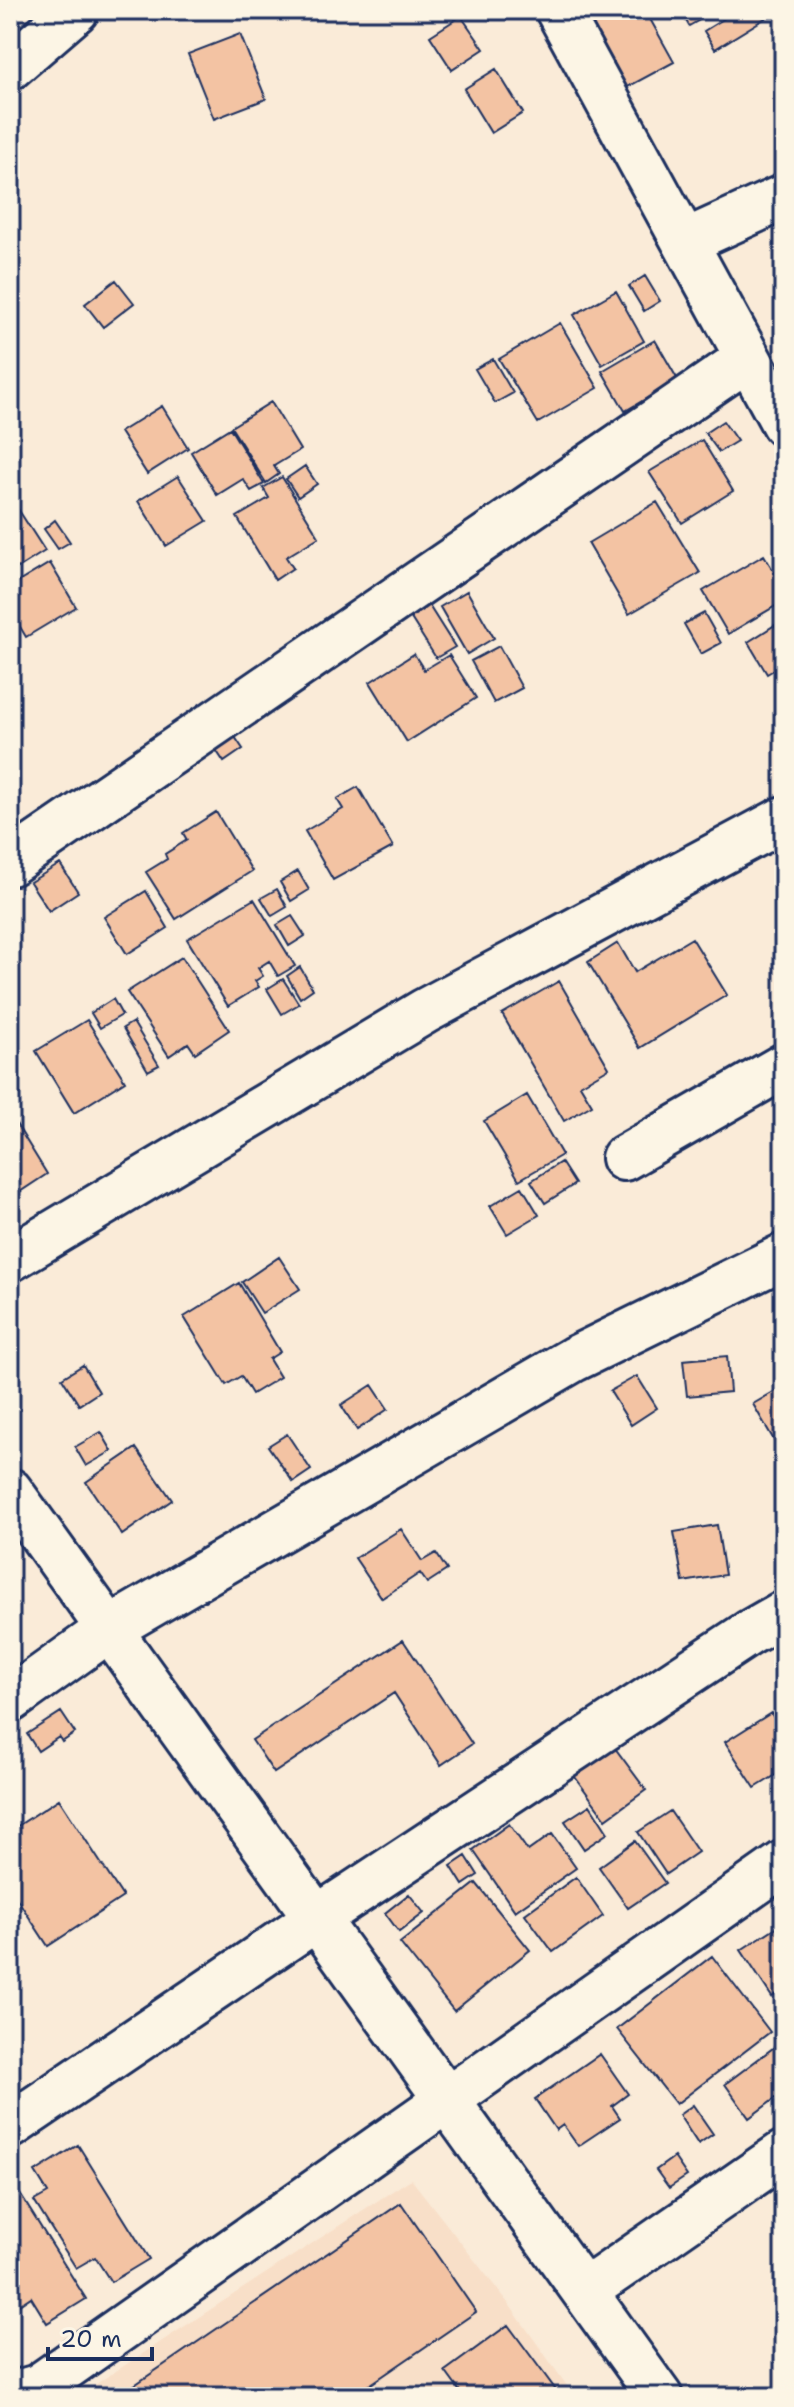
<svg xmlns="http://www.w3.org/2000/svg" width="794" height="2407" font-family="'Shantell Sans',sans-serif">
  <rect width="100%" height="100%" fill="#faebd8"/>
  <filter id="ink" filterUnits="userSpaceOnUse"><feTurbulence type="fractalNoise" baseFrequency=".0125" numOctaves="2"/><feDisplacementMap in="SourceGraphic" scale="16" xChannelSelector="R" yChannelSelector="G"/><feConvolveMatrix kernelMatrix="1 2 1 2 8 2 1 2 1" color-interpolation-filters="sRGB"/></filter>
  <g filter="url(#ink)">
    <path fill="#f8dfc8" d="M411 2179 508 2303 575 2397H76Z"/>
    <path fill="#f3c3a3" stroke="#1b2f5e" stroke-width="2" d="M581 10H645L674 62 624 89Z
      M680 10H717L689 26Z
      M738 10H770L772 14 715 49 704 31Z
      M461 16 484 49 452 70 430 36Z
      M240 34 266 99 214 119 188 54Z
      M496 69 523 113 491 133 464 89Z
      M645 276 660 301 644 311 629 286Z
      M116 280 134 303 103 327 85 304Z
      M616 291 644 341 602 365 574 315Z
      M560 323 598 388 538 423 499 359Z
      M655 340 678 380 625 411 602 371Z
      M493 359 513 393 495 403 475 369Z
      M271 402 300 450 274 466 279 474 266 483 231 427Z
      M162 406 188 448 147 474 120 432Z
      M723 421 737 441 719 452 705 433Z
      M230 428 264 484 251 491 243 479 217 495 191 452Z
      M702 440 733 491 682 523 649 472Z
      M305 466 317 484 298 497 286 479Z
      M178 476 207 521 166 546 138 501Z
      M282 477 319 537 286 557 293 568 275 580 237 517 269 498 263 488Z
      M657 502 700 573 629 614 588 543Z
      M18 509 45 551 10 573V514Z
      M55 520 70 542 58 549 44 529Z
      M764 555 784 588V601L728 634 703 591Z
      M50 563 76 607 26 637 10 610V587Z
      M467 591 494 638 467 654 440 607Z
      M426 601 455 647 436 658 407 612Z
      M704 613 721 643 701 654 684 624Z
      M775 625 784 640V664L767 674 748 642Z
      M499 646 522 688 494 703 471 661Z
      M414 654 424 670 449 655 476 698 407 742 370 682Z
      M231 731 243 749 224 762 212 744Z
      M358 787 393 847 333 880 305 831 343 809 337 799Z
      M216 812 252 871 176 919 146 872 167 859 165 854 187 840 183 833Z
      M60 864 78 892 49 911 30 882Z
      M298 871 309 890 291 901 280 882Z
      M277 889 287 907 272 916 261 898Z
      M146 891 168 928 127 954 104 917Z
      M254 899 295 966 278 976 269 961 258 968 263 976 255 981 259 987 228 1006 187 939Z
      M292 916 305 936 289 946 277 925Z
      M692 938 727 995 640 1048 588 962 618 943 635 972Z
      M182 957 229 1030 195 1053 188 1043 169 1056 127 992Z
      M300 967 313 989 300 998 287 976Z
      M283 979 299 1004 282 1014 267 989Z
      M559 981 609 1068 580 1085 592 1105 564 1121 502 1014Z
      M113 999 122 1015 100 1028 91 1013Z
      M87 1020 125 1081 74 1113 36 1051Z
      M133 1022 159 1065 148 1071 123 1028Z
      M527 1095 562 1155 519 1180 484 1121Z
      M10 1114 47 1174 12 1197 10 1194Z
      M561 1162 575 1184 545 1203 531 1181Z
      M522 1187 539 1215 507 1234 490 1206Z
      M279 1257 300 1289 262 1313 242 1282Z
      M239 1283 280 1352 269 1359 280 1377 252 1394 241 1376 226 1385 184 1317Z
      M727 1356 730 1392 687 1396 683 1360Z
      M83 1365 99 1392 79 1405 62 1378Z
      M637 1376 657 1408 631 1425 610 1391Z
      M372 1385 388 1409 357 1430 341 1405Z
      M784 1386V1443L778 1447 753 1404Z
      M101 1432 112 1451 86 1466 75 1447Z
      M287 1434 311 1470 293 1482 268 1446Z
      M136 1448 172 1500 122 1535 86 1482Z
      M717 1525 725 1575 683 1582 674 1532Z
      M401 1529 422 1561 436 1553 447 1570 427 1583 420 1573 382 1598 355 1558Z
      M403 1640 472 1744 441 1765 394 1693 274 1773 252 1740Z
      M61 1712 75 1733 62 1742 59 1737 38 1751 27 1734Z
      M771 1713 784 1734V1770L755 1788 725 1742Z
      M612 1744 646 1790 606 1819 572 1773Z
      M59 1799 123 1897 48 1946 10 1888V1831Z
      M590 1805 608 1833 584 1849 565 1821Z
      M670 1811 698 1852 666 1874 638 1832Z
      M509 1824 528 1851 552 1834 576 1868 515 1911 473 1850Z
      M635 1841 665 1883 628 1908 599 1867Z
      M466 1856 478 1875 463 1885 451 1866Z
      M576 1877 603 1916 553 1952 525 1914Z
      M476 1883 530 1950 454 2011 400 1943Z
      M409 1894 424 1913 399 1932 385 1913Z
      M784 1922V1989L772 1997 741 1950Z
      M712 1956 770 2032 676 2104 617 2029Z
      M777 2045 784 2054V2092L749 2118 725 2084Z
      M600 2054 628 2094 612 2106 620 2118 578 2146 563 2125 556 2130 535 2099Z
      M693 2105 713 2134 698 2144 679 2115Z
      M78 2145 149 2259 111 2282 95 2257 76 2268 34 2201 48 2193 35 2172Z
      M674 2157 687 2176 669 2188 656 2170Z
      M15 2186 86 2299 47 2323 31 2297 13 2309 10 2304V2189Z
      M401 2203 476 2312 352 2397H117Z
      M508 2325 561 2397H464L445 2371Z"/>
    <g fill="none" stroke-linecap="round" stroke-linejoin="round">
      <g stroke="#1b2f5e" stroke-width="50">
        <path id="minor" d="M558 10 784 424
          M10 67 76 10
          M685 242 784 197
          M10 863 748 358
          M624 1158 784 1066
          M10 1259 425 1011 784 819
          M10 1491 660 2397
          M10 1700 109 1629 574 1359 784 1256
          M10 2126 317 1918 749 1633 784 1613
          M585 2291 784 2153
          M10 2395 38 2387 784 1863"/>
      </g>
      <use href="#minor" stroke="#fcf5e5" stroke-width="44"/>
    </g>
  </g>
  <rect width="794" height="2407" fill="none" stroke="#fcf5e5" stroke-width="40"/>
  <rect x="20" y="20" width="754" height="2367" fill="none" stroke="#1b2f5e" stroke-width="3" filter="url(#ink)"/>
  <path d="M48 2347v12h104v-12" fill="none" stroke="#1b2f5e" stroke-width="4"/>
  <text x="60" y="2347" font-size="24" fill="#1b2f5e" stroke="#fcf5e5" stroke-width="6" paint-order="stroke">20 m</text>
</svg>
